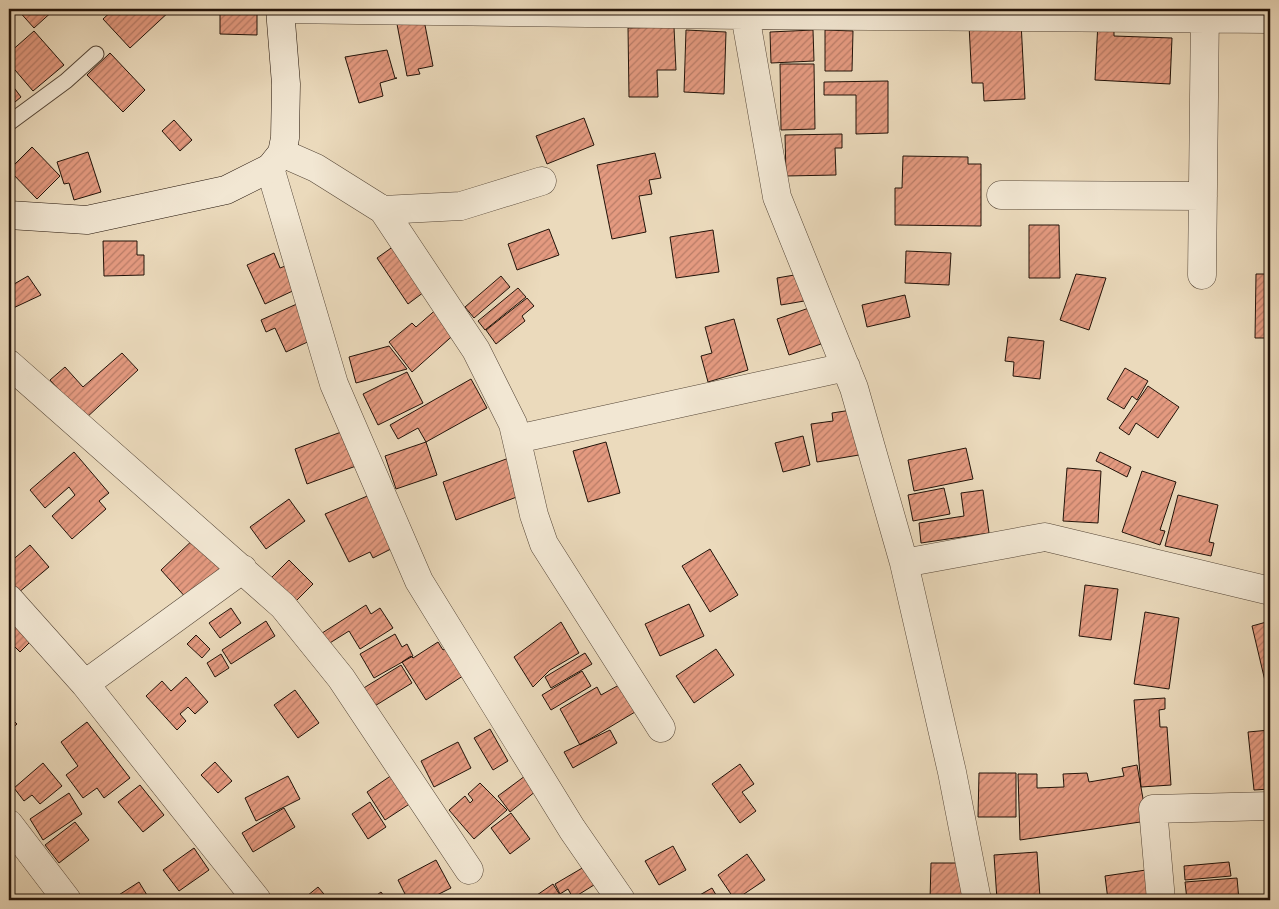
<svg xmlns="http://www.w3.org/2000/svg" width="1279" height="909" font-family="'Sorts Mill Goudy',serif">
  <defs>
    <pattern id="building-hatch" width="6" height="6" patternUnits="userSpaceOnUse" patternTransform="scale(1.25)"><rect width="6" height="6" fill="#e49a80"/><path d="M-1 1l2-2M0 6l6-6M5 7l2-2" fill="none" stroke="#b87c67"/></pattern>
  </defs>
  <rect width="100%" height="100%" fill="#ebdabc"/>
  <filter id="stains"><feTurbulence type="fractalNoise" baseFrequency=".004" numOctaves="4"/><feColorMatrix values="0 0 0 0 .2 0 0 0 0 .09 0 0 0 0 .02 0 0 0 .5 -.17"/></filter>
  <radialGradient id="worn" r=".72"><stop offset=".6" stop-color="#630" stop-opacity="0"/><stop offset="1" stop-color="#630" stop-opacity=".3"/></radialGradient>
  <path fill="url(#building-hatch)" stroke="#221309" d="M17 9H55L34 28Z
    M114 9H170L171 10 130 48 103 19Z
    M220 9H257V35L220 34Z
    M423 15 433 66 418 69 420 74 407 76 396 19Z
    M1021 22 1025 99 984 101 983 83H972L969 25Z
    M1098 22H1114V36L1172 38 1170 84 1095 80Z
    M674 27 676 70H657L658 97H629L628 28Z
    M686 30 726 32 724 94 684 92Z
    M813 30 814 61 771 63 770 32Z
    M825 30 853 31 852 71H825Z
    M34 31 64 65 33 91 9 63V53Z
    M387 50 395 78H397L380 83 383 96 359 103 345 57Z
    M110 53 145 90 123 112 87 75Z
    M780 64H814L815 129 781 130Z
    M9 81 21 97 9 107Z
    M888 81V133L856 134V95H824V82Z
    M584 118 594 145 547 164 536 136Z
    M174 120 192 140 180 151 162 131Z
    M842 134V148H835L836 175 786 176 785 135Z
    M32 147 60 176 37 199 9 170Z
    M88 152 101 192 74 200 69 183 64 184 57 162Z
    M655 153 661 178 649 180 652 194 639 196 646 232 612 239 597 165Z
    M903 156 968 157V164H981V226L895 225V188H902Z
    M1029 225H1059L1060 278H1029Z
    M549 229 559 255 517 270 508 244Z
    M713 230 719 272 676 278 670 237Z
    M103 241H137V255H144V275L104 276Z
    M394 246 424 292 408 304 377 258Z
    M906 251 951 253 949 285 905 283Z
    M274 253 280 268 288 265 299 288 265 304 247 265Z
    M806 273 810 300 781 305 777 278Z
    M1076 274 1106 278 1089 330 1060 320Z
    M1256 274H1270V338H1255Z
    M28 276 41 295 9 310V287Z
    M501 276 510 287 474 318 465 307Z
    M518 288 526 297 485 330 478 321Z
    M905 295 910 317 867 327 862 305Z
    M527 298 534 306 522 316 525 321 496 344 486 330Z
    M299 303 314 339 286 352 275 328 266 332 261 320Z
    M439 307 458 331 412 372 389 342 412 323 416 327Z
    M809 308 821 344 789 355 777 319Z
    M734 319 748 370 708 382 701 356 712 353 705 327Z
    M1008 337 1044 341 1040 379 1013 376 1014 362 1005 361Z
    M389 346 407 369 356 383 349 357Z
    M122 353 138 370 85 419 50 380 65 367 83 387Z
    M1125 368 1148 381 1137 400 1132 396 1124 409 1107 399Z
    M407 372 423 403 378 425 363 394Z
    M471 379 487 408 426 442 418 428 398 439 390 425Z
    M1148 386 1179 407 1158 438 1136 423 1129 435 1119 428Z
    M858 409 865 454 817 462 811 424 833 421 832 413Z
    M344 431 356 466 307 484 295 449Z
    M803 436 810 465 783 472 775 443Z
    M426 442 437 475 396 489 385 456Z
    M606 442 620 493 588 502 573 451Z
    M966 448 973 479 914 491 908 460Z
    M74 452 109 493 99 501 106 509 72 539 52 516 75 495 69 487 45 508 30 490Z
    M1100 452 1131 467 1127 477 1096 461Z
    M509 458 522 495 456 520 443 482Z
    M1067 468 1101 471 1098 523 1063 521Z
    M1142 471 1176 482 1160 530 1165 531 1160 545 1122 532Z
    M944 488 950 514 913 521 908 495Z
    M983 490 989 533 921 543 919 523 964 516 961 493Z
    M372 494 397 546 373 558 370 552 349 562 325 514Z
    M1178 495 1218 505 1209 542 1214 543 1211 556 1165 546Z
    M289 499 305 521 266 549 250 527Z
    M197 536 224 566 188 600 161 570Z
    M30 545 49 567 18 593 9 581V563Z
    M710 549 738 595 710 612 682 566Z
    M289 560 313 584 295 602 271 578Z
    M1085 585 1118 589 1111 640 1079 636Z
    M689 604 704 636 660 656 645 624Z
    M366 605 371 614 380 608 393 628 360 649 349 631 325 646 319 635Z
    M231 608 241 623 220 638 209 623Z
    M1145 612 1179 618 1169 689 1134 684Z
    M9 613 33 639 20 652 9 641Z
    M266 621 275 636 231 664 222 650Z
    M1270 621V679L1265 681 1252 626Z
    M561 622 579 653 550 670 533 687 514 657Z
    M395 634 402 647 407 644 413 656 374 678 360 654Z
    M196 635 210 649 202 658 187 644Z
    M438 642 443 650 454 643 472 670 426 700 402 662 411 656 413 658Z
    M716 649 734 675 694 703 676 676Z
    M585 653 592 664 551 688 545 677Z
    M221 654 229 668 215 677 207 663Z
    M401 665 412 683 365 712 354 694Z
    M582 671 591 686 551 710 542 695Z
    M186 677 208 702 195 714 188 707 180 714 186 721 177 730 146 696 162 681 171 691Z
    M619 685 635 712 580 745 560 709 597 687 601 695Z
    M295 690 319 723 298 738 274 705Z
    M1165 698V709L1159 710 1160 727H1167L1171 785 1141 787 1134 700Z
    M9 716 17 724 9 731Z
    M87 722 130 778 104 798 97 788 83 798 66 775 78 766 61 742Z
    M490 729 508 761 493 770 474 738Z
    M610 730 617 743 573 768 564 752Z
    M1270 730V789L1254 790 1248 732Z
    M458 742 471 768 434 787 421 761Z
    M215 762 232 781 218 793 201 775Z
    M43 763 62 786 40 804 32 795 24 801 14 788Z
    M740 764 754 784 742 792 756 811 740 823 712 784Z
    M1137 765 1147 821 1020 840 1018 774H1037V788L1064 787 1063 774 1087 773 1089 782 1124 776 1122 768Z
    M979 773H1016V817H978Z
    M392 775 411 803 385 820 367 792Z
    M288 776 300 799 256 821 245 798Z
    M525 776 536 791 510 812 498 796Z
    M480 783 507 810 474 839 449 810 465 796 470 803 473 800 468 794Z
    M140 785 164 815 143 832 118 802Z
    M69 793 82 814 43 840 30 819Z
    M370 802 386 827 368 839 352 814Z
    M284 808 295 827 253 852 242 833Z
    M511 813 530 839 510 854 491 828Z
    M75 822 89 840 59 863 45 845Z
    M673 846 686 870 659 885 645 861Z
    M194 848 209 870 179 891 163 870Z
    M1037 852 1040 898 997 900 994 855Z
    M747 854 765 880 735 900 718 875Z
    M436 860 451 888 427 900H408L398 880Z
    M1229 862 1231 876 1185 880 1184 866Z
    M931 863H963V900H930Z
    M584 867 594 885 573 898 568 889 560 894 555 884Z
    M1146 870 1149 900H1108L1105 876Z
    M1237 878 1239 900H1187L1185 882Z
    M139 882 150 900H111Z
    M553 884 563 900H540L537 895Z
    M318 887 329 900H302Z
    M712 888 719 900H691Z
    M381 892 387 900H370Z"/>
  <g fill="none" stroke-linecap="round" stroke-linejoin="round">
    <g stroke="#544536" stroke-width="17">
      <path id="lane" d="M9 123 66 81 96 54"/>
    </g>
    <g stroke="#544536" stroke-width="29">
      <path id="street" d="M280 9 744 15 1270 19
        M744 9 777 197 854 388 904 563 952 772 977 900
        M282 153 316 168 383 210 476 350 513 424 534 515 544 544 661 728
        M270 168 334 384 419 581 572 829 621 900
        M1001 195 1203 196
        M383 210 461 206 542 181
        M1202 275 1205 9
        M9 364 283 606 341 678 469 870
        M517 439 846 367
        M904 563 1045 537 1270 591
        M9 599 85 684 257 900
        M85 684 243 569
        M9 824 67 900
        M1161 900 1153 809 1270 806"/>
    </g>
    <g stroke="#221309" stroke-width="29">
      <path id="secondary" d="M9 215 87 220 226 190 270 168 282 153 285 138 286 84 280 9"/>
    </g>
    <use href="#lane" stroke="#f2e7d3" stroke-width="15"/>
    <use href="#street" stroke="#f2e7d3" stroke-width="28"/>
    <use href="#secondary" stroke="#f2e7d3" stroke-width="28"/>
  </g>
  <rect width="1279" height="909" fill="none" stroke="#ebdabc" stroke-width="30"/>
  <rect x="10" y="10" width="1259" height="889" fill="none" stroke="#221309" stroke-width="2.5"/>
  <rect x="15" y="15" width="1249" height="879" fill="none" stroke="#221309"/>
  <rect width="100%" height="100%" filter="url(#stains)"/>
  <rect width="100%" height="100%" fill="url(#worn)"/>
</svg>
